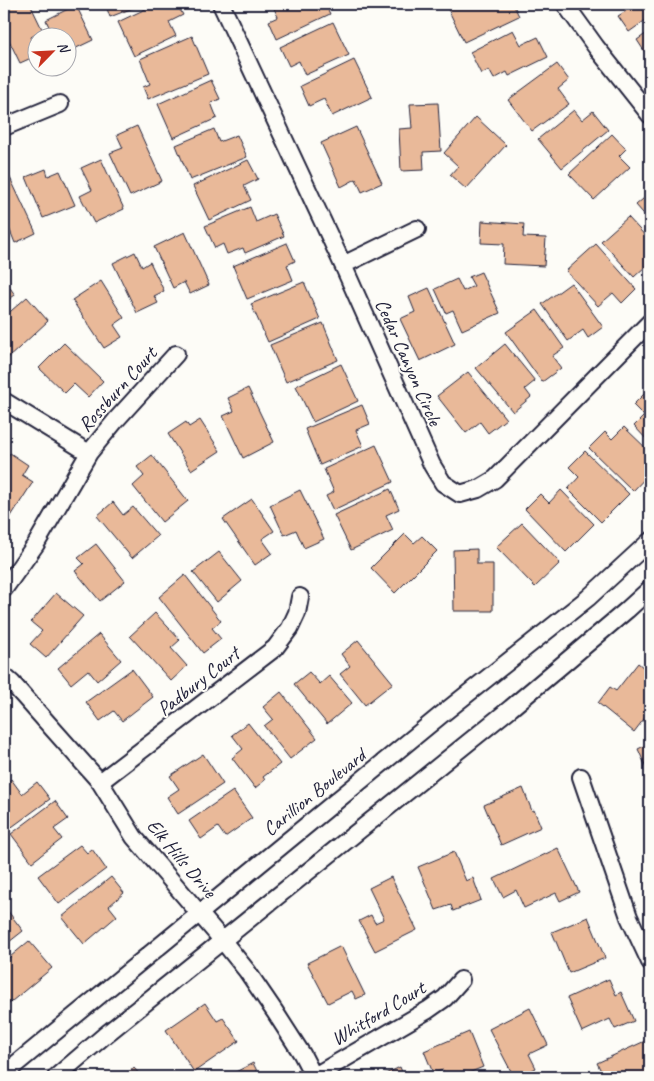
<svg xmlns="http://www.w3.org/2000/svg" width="654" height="1081" font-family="Caveat,sans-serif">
  <rect width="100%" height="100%" fill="#fdfcf7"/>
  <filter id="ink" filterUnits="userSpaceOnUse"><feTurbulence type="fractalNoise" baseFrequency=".02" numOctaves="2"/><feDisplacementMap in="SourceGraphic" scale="10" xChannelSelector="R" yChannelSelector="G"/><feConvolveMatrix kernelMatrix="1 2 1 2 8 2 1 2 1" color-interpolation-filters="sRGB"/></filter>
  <g filter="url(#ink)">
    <path fill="#e9b999" stroke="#22223b" d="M14 4H30L43 31 31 37 38 51V55L20 63 4 30V9Z
      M111 4H143L110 17 106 6Z
      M156 4H177L183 15 169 22 176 36 134 56 118 22Z
      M272 4H325L330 14 277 39 269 21 278 17Z
      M455 4H513L519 16 464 42 447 7Z
      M621 4H650V17L629 32 618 16 626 11Z
      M76 5 93 40 68 52V38H54L46 20Z
      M333 22 349 55 305 75 299 61 289 66 280 47Z
      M513 30 521 45 538 37 548 57 509 76 507 72 494 79 489 70 481 74 470 52Z
      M650 31V60L637 40Z
      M192 36 208 74 148 99 143 87 150 84 140 59Z
      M354 60 372 97 332 116 324 99 309 106 300 86Z
      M557 64 569 80 558 89 569 104 532 131 508 100Z
      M211 80 220 99 211 103 217 118 173 138 158 104Z
      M438 103 441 151 423 152 424 170 401 171 399 129 412 128 410 104Z
      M574 110 582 120 593 111 608 130 562 168 538 139Z
      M476 117 506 145 466 189 450 175 458 166 444 153Z
      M137 126 162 181 130 196 110 153 123 148 117 135Z
      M356 127 382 183 362 192 356 179 341 187 321 143Z
      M214 129 219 142 237 135 247 157 190 180 176 145Z
      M612 134 626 149 619 156 630 167 594 200 569 174Z
      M101 159 124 209 94 223 80 196 92 190 81 168Z
      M248 160 258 179 244 186 251 200 209 220 193 186Z
      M4 165 36 233 15 243 9 228 4 231Z
      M46 169 48 176 60 171 75 205 43 218 26 177Z
      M650 193V221L636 205Z
      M250 207 256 222 274 214 284 236 245 253 243 248 227 254 223 244 215 248 205 226Z
      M628 217 650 241V271L646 266 634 277 601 241Z
      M482 221 524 224 523 237 546 238 544 266 503 264 504 244 481 243Z
      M185 232 209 285 190 294 184 282 173 288 154 247Z
      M287 243 295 261 287 265 293 280 247 299 233 266Z
      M596 244 636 289 622 303 613 293 598 306 566 271Z
      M135 252 142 267 150 262 164 291 154 296 158 303 137 313 113 263Z
      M481 272 500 313 462 330 453 310 446 313 435 289 457 279 463 291 474 286 469 277Z
      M4 279 15 295 4 303Z
      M101 281 124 318 114 325 122 337 104 348 72 300Z
      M304 282 320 319 268 342 251 304Z
      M571 283 603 327 588 338 583 330 568 341 542 304Z
      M429 288 455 344 420 361 400 319 415 312 409 297Z
      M27 297 48 321 6 360 4 358V317Z
      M537 310 564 348 552 356 561 368 542 382 506 332Z
      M323 323 338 360 286 382 270 345Z
      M64 343 103 381 88 397 74 384 65 393 39 368Z
      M505 344 535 381 525 389 531 397 513 412 476 368Z
      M341 364 358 401 313 422 296 386Z
      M468 372 506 419 488 433 480 422 466 433 437 396Z
      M248 388 274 442 243 458 223 416 234 411 228 398Z
      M650 388V443L634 426 644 416 633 405Z
      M362 405 370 424 356 430 363 446 320 465 305 429Z
      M200 420 220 451 191 470 168 434 186 422 189 427Z
      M624 427 650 452V473L633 491 589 448 605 432 612 439Z
      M376 445 393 482 333 510 326 496 334 492 324 469Z
      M585 451 629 494 601 522 568 489 579 477 569 467Z
      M10 453 28 465 22 475 33 482 8 521 4 518V463Z
      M152 455 188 501 162 522 133 486 144 476 137 467Z
      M390 489 399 509 386 515 393 530 351 550 334 515Z
      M300 490 324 539 304 548 296 530 284 535 270 505Z
      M561 490 594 524 566 552 525 509 540 494 549 503Z
      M252 499 274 531 262 539 272 553 255 565 223 519Z
      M113 502 123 515 133 507 158 536 132 558 97 516Z
      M522 523 560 563 535 587 496 547Z
      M405 534 414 543 422 536 437 551 395 593 371 568Z
      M96 544 125 581 100 601 75 571 84 564 78 558Z
      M477 549V564H493V611H454L453 550Z
      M219 552 242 581 217 602 193 572Z
      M185 575 221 621 212 628 221 639 203 653 159 597Z
      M56 593 83 616 46 658 30 644 42 631 31 622Z
      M155 613 180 640 171 648 187 666 171 681 130 636Z
      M99 634 121 660 97 681 88 670 71 684 58 668Z
      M358 640 393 683 365 705 340 674 350 666 341 654Z
      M638 663 650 673V711L634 732 598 703 610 687 616 691Z
      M132 669 153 697 122 721 114 711 100 721 86 702Z
      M309 672 320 684 329 676 352 703 327 724 294 684Z
      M281 692 317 738 290 759 264 726 273 719 263 707Z
      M248 723 280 764 263 777 265 780 255 788 232 758 243 749 232 735Z
      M4 737 11 748 4 754Z
      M650 743V776L638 749Z
      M203 754 223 784 178 814 167 797 179 789 170 776Z
      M11 779 22 794 37 782 50 799 5 832 4 831V785Z
      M523 788 532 811 534 810 541 827 501 845 484 805Z
      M233 791 252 818 225 837 218 827 201 839 189 821Z
      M55 801 68 819 54 829 62 839 32 862 11 834Z
      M650 837V853L645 840Z
      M80 845 87 853 92 849 106 869 59 904 38 876Z
      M558 848 579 892 560 901 556 893 524 908 516 890 503 897 494 879Z
      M454 852 466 881 473 878 481 900 453 911 451 905 436 910 418 867Z
      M111 877 124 893 109 906 117 916 84 944 62 917Z
      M391 877 417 930 375 951 359 921 371 915 375 923 384 919 369 888Z
      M4 906 23 931 4 946Z
      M588 917 605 958 569 973 552 932Z
      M29 941 52 968 6 1006 4 1003V962Z
      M341 946 365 995 356 999 352 991 328 1003 307 963Z
      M609 979 616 995 621 992 634 1021 615 1029 610 1019 582 1032 567 998Z
      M205 1003 217 1021 223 1018 239 1041 194 1072 166 1030Z
      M530 1008 548 1045 529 1054 536 1068 519 1077H514L489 1029Z
      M469 1032 483 1067 459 1077H446L443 1070 433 1073 424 1051Z
      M645 1041 650 1051V1072L645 1074 647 1077H604L597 1063Z
      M253 1063 260 1077H226Z
      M400 1067 404 1077H379Z
      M134 1068 142 1077H122Z"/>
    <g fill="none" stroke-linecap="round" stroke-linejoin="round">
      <g stroke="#22223b" stroke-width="20">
        <path id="street" d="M221 4 343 265 432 465 443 483 460 494 478 489 495 479 650 322
          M565 4 596 47 650 115
          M4 127 60 104
          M343 265 417 229
          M4 401 89 453
          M4 589 36 544 89 453 116 420 176 354
          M4 676 12 683 100 782 134 837 223 941 247 971 275 1012 302 1054 314 1077
          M581 777 629 917 650 962
          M100 782 275 648 290 628 297 613 300 597
          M4 1076 16 1064 441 715 588 598 650 541
          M56 1077 104 1036 511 708 627 610 650 589
          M313 1077 428 1010 445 998 461 980"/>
      </g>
      <use href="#street" stroke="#fdfcf7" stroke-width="16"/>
    </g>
  </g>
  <g text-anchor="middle" stroke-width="4" stroke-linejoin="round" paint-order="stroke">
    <g font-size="20" fill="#22223b" stroke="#fdfcf7">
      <text transform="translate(409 362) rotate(66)" y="7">Cedar Canyon Circle</text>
      <text transform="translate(117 389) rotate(-48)" y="7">Rossburn Court</text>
      <text transform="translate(198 681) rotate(-38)" y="7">Padbury Court</text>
      <text transform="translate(314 792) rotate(-39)" y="7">Carillion Boulevard</text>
      <text transform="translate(182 858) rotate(50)" y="7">Elk Hills Drive</text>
      <text transform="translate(378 1013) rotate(-31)" y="7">Whitford Court</text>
    </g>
  </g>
  <rect width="654" height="1081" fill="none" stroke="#fdfcf7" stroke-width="20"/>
  <rect x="10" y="10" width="634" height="1061" fill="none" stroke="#22223b" stroke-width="2" filter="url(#ink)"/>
  <g transform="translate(52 52) rotate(66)"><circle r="24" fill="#fdfcf7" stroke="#a5a5ac"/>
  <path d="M0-4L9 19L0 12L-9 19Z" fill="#c8321e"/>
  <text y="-8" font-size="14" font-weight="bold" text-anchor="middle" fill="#22223b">N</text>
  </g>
</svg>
